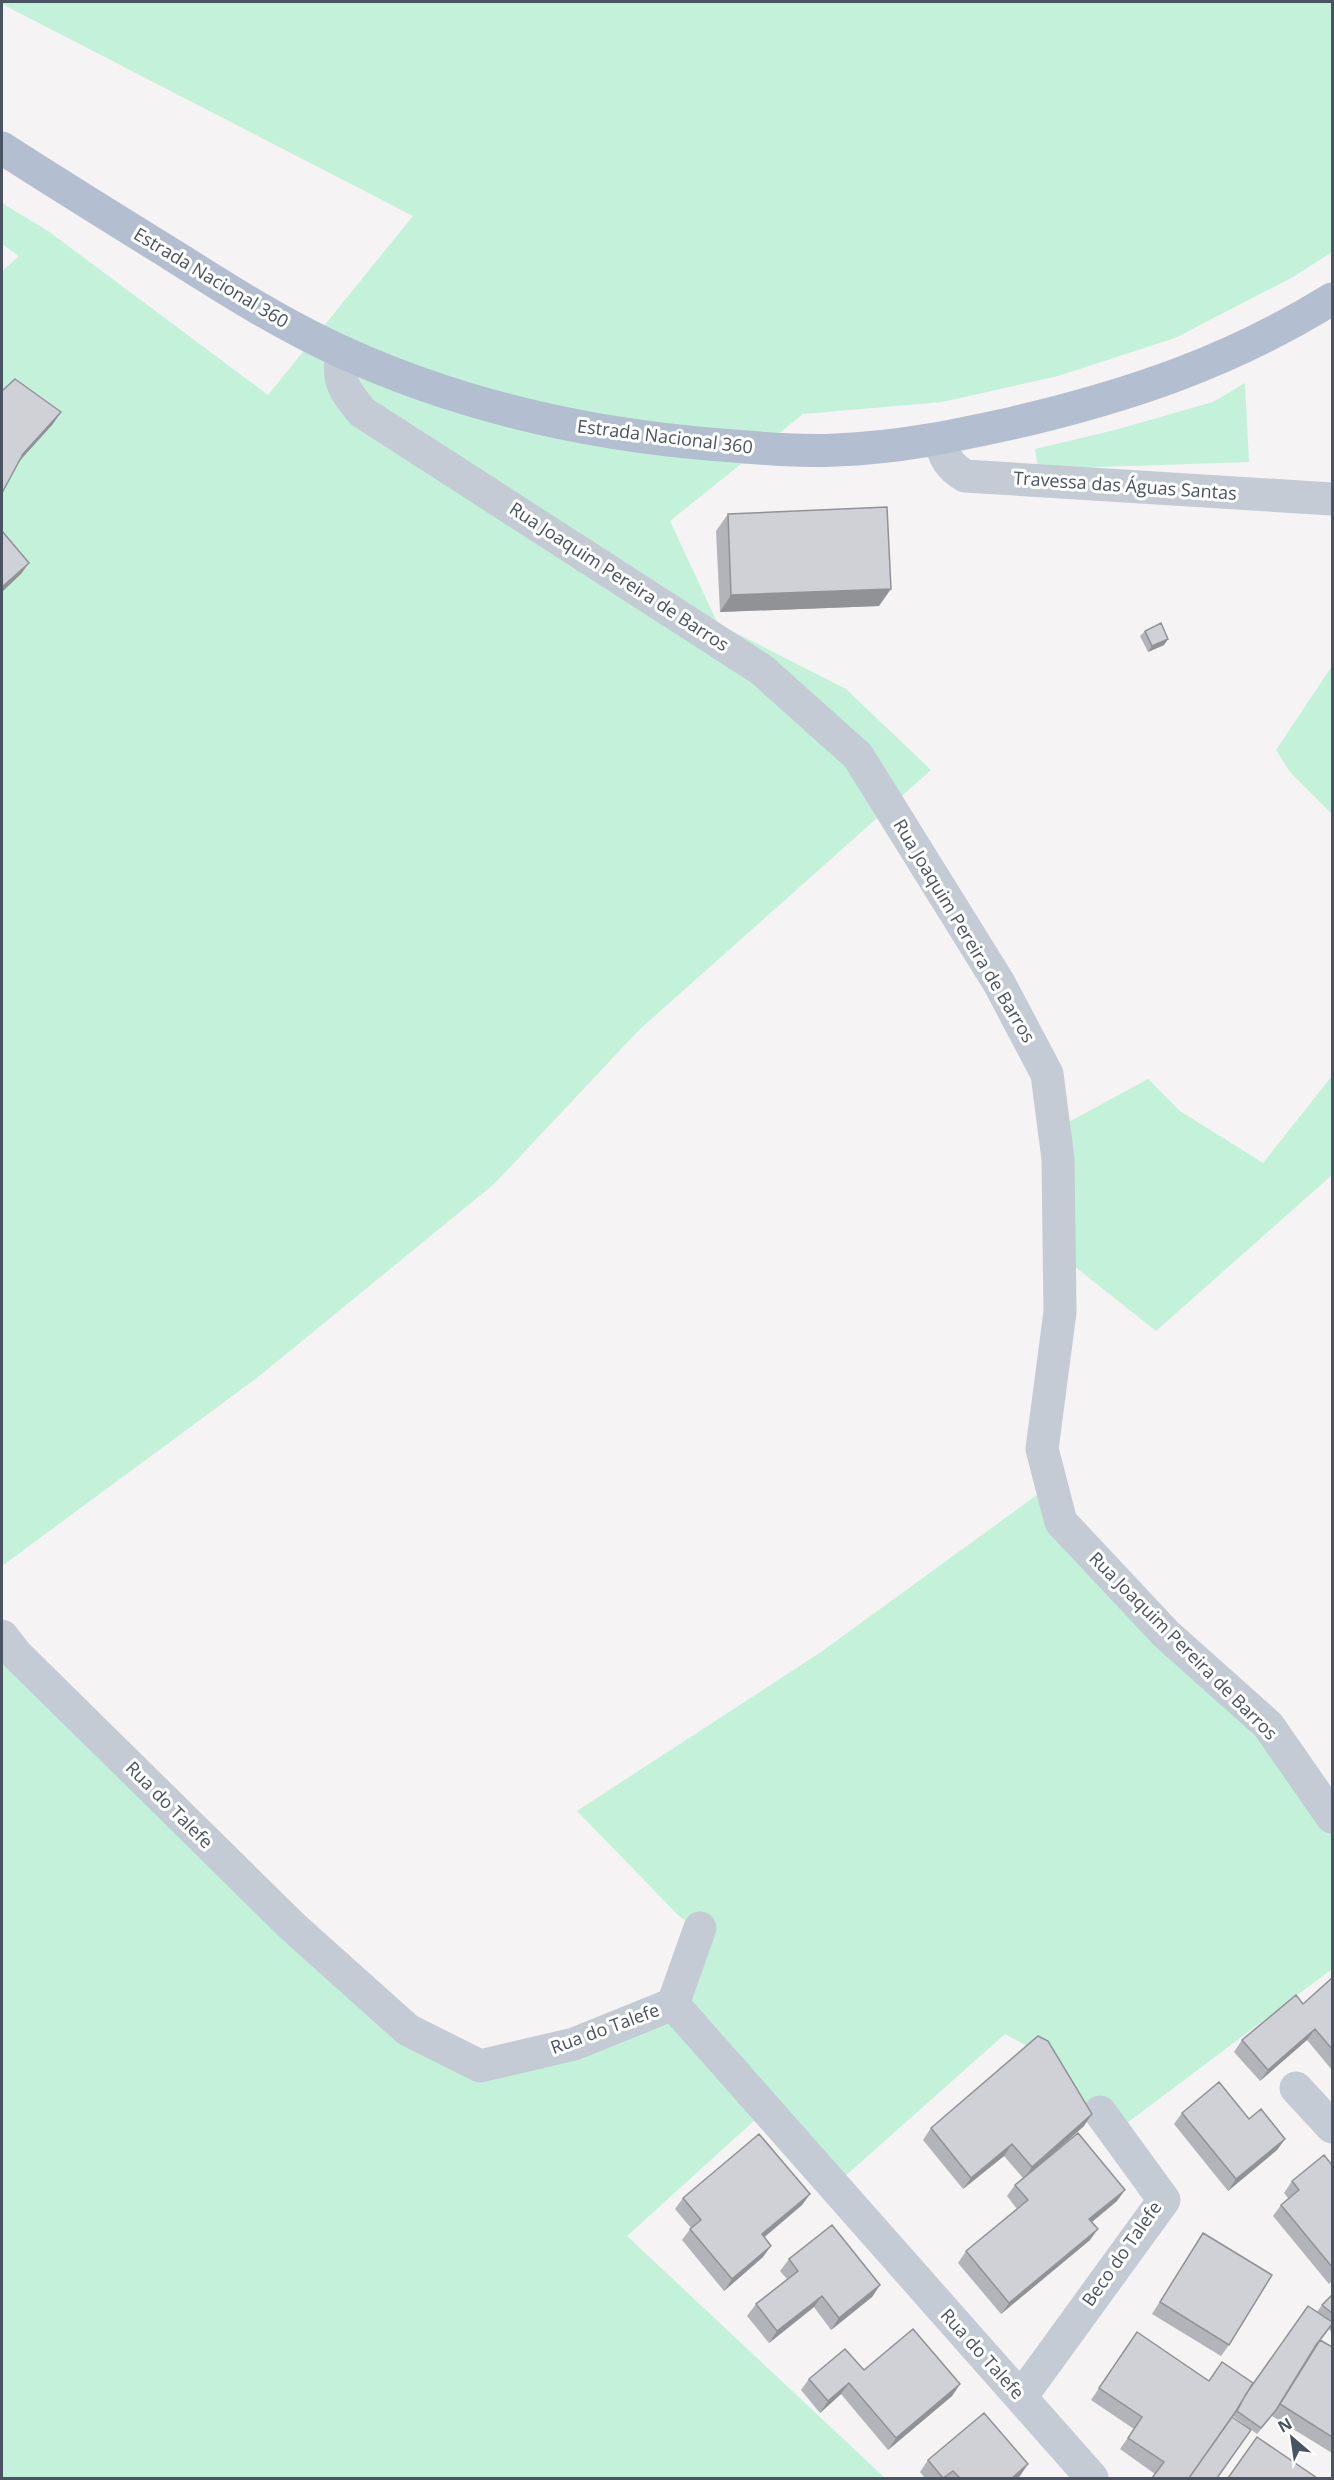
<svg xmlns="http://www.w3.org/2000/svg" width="1334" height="2480" font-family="'Open Sans',sans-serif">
  <rect width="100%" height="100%" fill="#f5f3f3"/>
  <path fill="#c3f1da" d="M2 2H1332V252L1293 277 1175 338 1058 376 942 402 803 414 670 521 718 624 846 689 931 770 639 1030 494 1184 258 1377 2 1566V271L19 256 2 244V203L48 231 268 395 413 216 2 4Z
    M1245 383 1249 462 1038 469 1035 449 1115 430 1213 402Z
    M1332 666V814L1290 772 1276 750Z
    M1332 1076V1175L1156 1331 1059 1254 1054 1130 1148 1079 1180 1111 1263 1163Z
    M1052 1484 1061 1522 1332 1817V1969L1115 2132 1086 2107 1040 2053 1005 2034 834 2186 766 2110 627 2236 885 2478H2V1636L293 1927 480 2066 673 2004 700 1928 680 1917 577 1811 821 1652Z"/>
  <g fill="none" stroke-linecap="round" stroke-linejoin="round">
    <path stroke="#c4cbd4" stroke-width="33" d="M342 352C337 382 343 388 362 412L762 670 858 756 999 983 1047 1074 1058 1159 1060 1312 1042 1449 1061 1522 1166 1634 1268 1725 1332 1817
      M941 439C943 457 950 467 965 476L1332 499
      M2 1636 16 1654 293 1927 408 2030 480 2066 574 2044 673 2004 1092 2478
      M673 2004 700 1928
      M1296 2088 1332 2127
      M1021 2397 1164 2200 1100 2112"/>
    <path stroke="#b3bed1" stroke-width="33" d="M2 148C56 183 111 217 166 251 223 287 279 323 340 351 460 406 590 435 721 445 759 448 798 452 836 450 897 448 954 436 1013 423 1129 396 1230 362 1332 299"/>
  </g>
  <path fill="#b2b4b9" d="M728 514 879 606 720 612 716 531Z
    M1145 631 1168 639 1164 645 1148 652 1140 636Z
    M1332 1978V2070L1307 2040 1260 2081 1234 2052 1242 2040 1303 2004Z
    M1182 2113 1249 2119 1285 2139 1277 2150 1228 2191 1174 2124Z
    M1084 2126 1043 2162 1117 2201 1092 2222 1090 2240 1001 2314 958 2263 966 2251 1017 2209 1007 2196 1015 2185 1023 2178 1004 2156 963 2189 923 2140 931 2128Z
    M1332 2165V2281L1329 2284 1273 2216 1281 2205 1288 2198 1284 2193 1292 2181Z
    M810 2194 802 2205 764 2237 763 2257 724 2291 682 2240 691 2228 675 2209 683 2198Z
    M1203 2233 1229 2345 1221 2356 1152 2314Z
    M789 2259 880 2285 872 2297 831 2330 814 2307 769 2343 747 2316 756 2304 787 2279 780 2271Z
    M1332 2295V2333L1329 2329 1321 2340 1332 2347V2453L1272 2416 1257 2434 1233 2416 1155 2474 1120 2449 1134 2429 1091 2400 1137 2332 1209 2381 1246 2394 1317 2312 1322 2305Z
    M864 2370 960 2384 952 2396 888 2450 841 2394 820 2413 801 2390 809 2379Z
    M928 2460 1020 2476 1017 2478H925L920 2472Z"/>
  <path fill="#919296" d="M61 412 53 424 15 466 23 454Z
    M29 563 21 574 2 592V587Z
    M891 589 879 606 720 612 731 595Z
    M1168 639 1164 645 1148 652 1152 646Z
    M1315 2029 1307 2040 1260 2081 1268 2070Z
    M1092 2114 1084 2126 1024 2179 1032 2167Z
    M1285 2139 1277 2150 1228 2191 1236 2179Z
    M1012 2144 1004 2156 963 2189 971 2178Z
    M1125 2190 1117 2201 1081 2231 1089 2219Z
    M810 2194 802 2205 754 2246 762 2234Z
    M1098 2229 1090 2240 1001 2314 1009 2303Z
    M771 2246 763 2257 724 2291 732 2279Z
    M880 2285 872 2297 831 2330 839 2318Z
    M822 2296 814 2307 769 2343 777 2331Z
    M849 2383 841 2394 820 2413 828 2401Z
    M960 2384 952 2396 888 2450 896 2438Z
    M1028 2464 1020 2476 1017 2478H1012Z"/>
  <path fill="#cfd1d7" stroke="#919296" stroke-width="1.5" d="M15 379 61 412 23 454 2 493V391Z
    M887 507 891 589 731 595 728 514Z
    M2 531 29 563 2 587Z
    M1161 623 1168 639 1152 646 1145 631Z
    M1332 1978V2049L1315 2029 1268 2070 1242 2040 1296 1995 1303 2004Z
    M1038 2036 1048 2041 1092 2114 1032 2167 1012 2144 971 2178 931 2128Z
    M1219 2082 1249 2119 1261 2109 1285 2139 1236 2179 1182 2113Z
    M1078 2133 1125 2190 1089 2219 1098 2229 1009 2303 966 2251 1028 2200 1015 2185Z
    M759 2134 810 2194 762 2234 771 2246 732 2279 690 2229 701 2220 683 2198Z
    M1324 2155 1332 2165V2267L1281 2205 1299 2190 1292 2181Z
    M832 2225 880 2285 839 2318 822 2296 777 2331 756 2304 798 2271 789 2259Z
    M1203 2233 1272 2275 1229 2345 1160 2302Z
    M1332 2295V2313L1322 2305Z
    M1308 2306 1332 2322V2324L1316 2345 1276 2410 1261 2428 1237 2411 1246 2394Z
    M913 2329 960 2384 896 2438 849 2383 828 2401 809 2379 845 2349 864 2370Z
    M1137 2332 1209 2381 1222 2362 1253 2383 1236 2411 1189 2478H1152L1164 2462 1128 2438 1142 2417 1099 2388Z
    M1320 2340 1332 2347V2437L1280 2404Z
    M984 2413 1028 2464 1012 2478H960L953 2471 943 2478 928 2460Z
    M1232 2417 1251 2430 1217 2478H1189Z
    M1257 2437 1317 2478H1228Z"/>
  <g text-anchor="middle" stroke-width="6" stroke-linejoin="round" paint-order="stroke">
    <g font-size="18" fill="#4a5361" stroke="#fff">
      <text transform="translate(211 278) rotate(31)" y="6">Estrada Nacional 360</text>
      <text transform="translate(665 437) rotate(7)" y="6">Estrada Nacional 360</text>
      <text transform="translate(1125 486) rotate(4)" y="6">Travessa das Águas Santas</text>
      <text transform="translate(619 577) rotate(33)" y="6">Rua Joaquim Pereira de Barros</text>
      <text transform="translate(964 931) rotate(59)" y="6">Rua Joaquim Pereira de Barros</text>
      <text transform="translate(1183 1646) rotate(45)" y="6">Rua Joaquim Pereira de Barros</text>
      <text transform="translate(169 1805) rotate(45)" y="6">Rua do Talefe</text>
      <text transform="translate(605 2029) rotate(-20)" y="6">Rua do Talefe</text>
      <text transform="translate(1122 2254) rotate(-55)" y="6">Beco do Talefe</text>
      <text transform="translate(982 2354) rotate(48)" y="6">Rua do Talefe</text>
    </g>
  </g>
  <rect width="1334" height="2480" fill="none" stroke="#4a5361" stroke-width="6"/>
  <g transform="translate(1292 2438) rotate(331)" stroke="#ffffff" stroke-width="4.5" paint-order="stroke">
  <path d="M0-4.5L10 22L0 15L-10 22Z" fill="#4a5361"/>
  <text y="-9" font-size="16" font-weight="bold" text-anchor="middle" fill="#4a5361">N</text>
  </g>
</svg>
